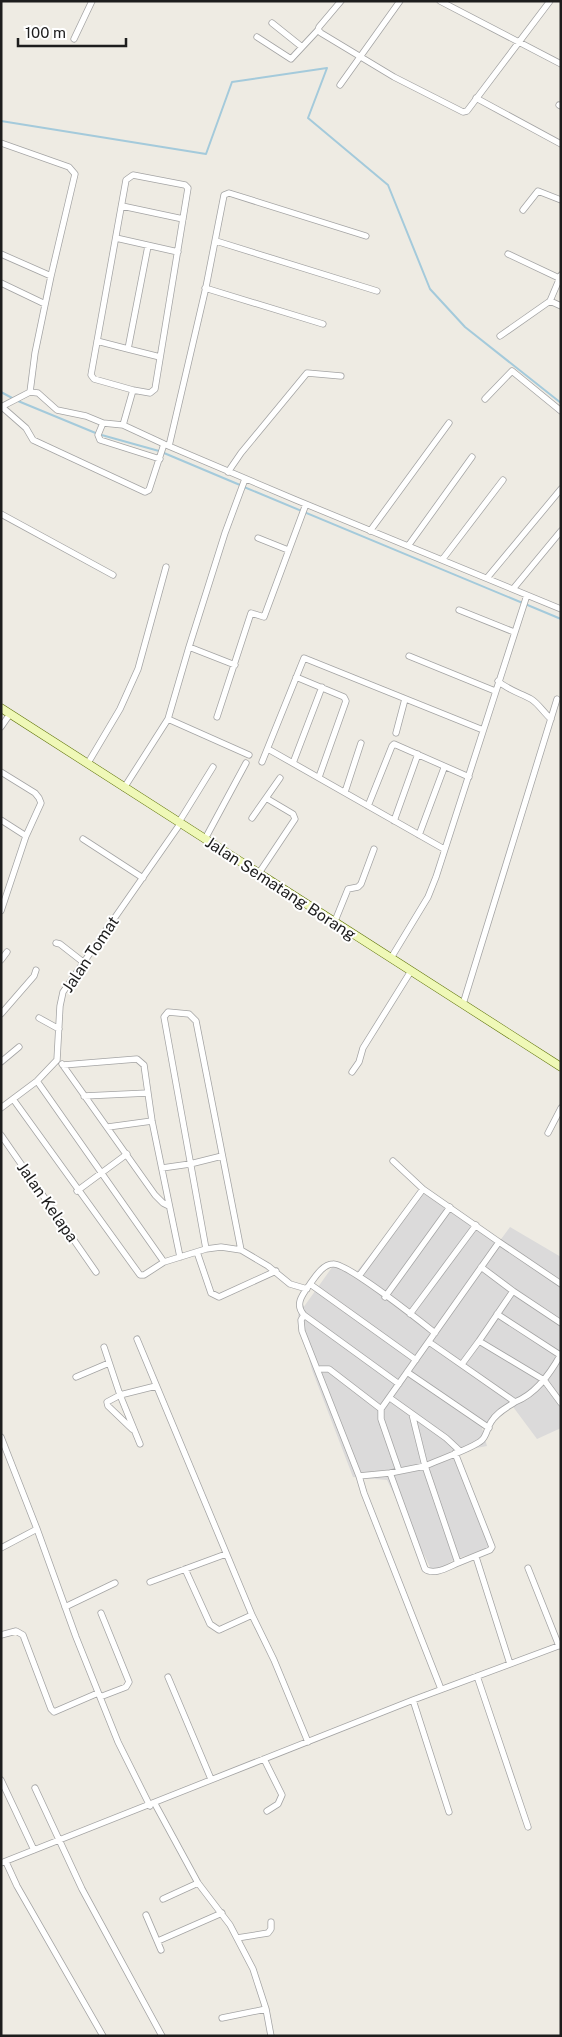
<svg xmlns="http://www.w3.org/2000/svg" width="562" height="2037" font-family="'Public Sans',sans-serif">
  <rect width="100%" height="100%" fill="#eeebe3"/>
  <path fill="#dbdada" d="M421 1191 499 1242 510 1227 561 1257V1428L537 1439 511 1404 482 1428 487 1446 455 1452 492 1548 455 1559 433 1573 387 1480 353 1477 312 1370 298 1315 333 1266 354 1275Z"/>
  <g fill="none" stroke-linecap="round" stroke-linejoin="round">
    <path stroke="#a4cadb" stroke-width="2" d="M1 121 206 154 232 82 327 68 308 118 388 185 430 289 465 327 561 403
      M1 392 14 399
      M18 401 98 434 159 451
      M164 453 240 485
      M244 487 561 619"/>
    <g stroke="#a4a4a4" stroke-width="7">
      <path id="street" d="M341 1 319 27 318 30 321 33 394 77 463 112 467 111 550 1
        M440 1 561 64
        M272 23 302 47
        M257 37 291 59 318 30
        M74 39 92 1
        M340 85 400 1
        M476 98 561 144
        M559 105 561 106
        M1 143 69 167 75 174 51 276 35 353 30 392 38 393 57 410 86 416 103 423 123 425 164 444 296 500 561 609
        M122 206 183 219
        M523 210 538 191 561 200
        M116 238 178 252
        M216 241 377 291
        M148 246 128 349 160 357
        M1 254 51 276
        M508 254 559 278
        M561 275 550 301 561 306
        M1 283 45 304
        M205 288 323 324
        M500 336 550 301
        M97 341 128 349
        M485 399 512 371 561 411
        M1 407 30 392
        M2 407 26 428 33 440 145 492 149 490 164 444
        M103 423 98 435 100 440 160 459
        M123 425 133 390 150 393 155 389 188 188 185 185 133 175 126 180 91 375 94 379 133 390
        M169 446 206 287 224 195 229 193 366 236
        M228 472 241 453 307 373 341 376
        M1 514 113 575
        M370 531 449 423
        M258 538 288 550
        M408 546 472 457
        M442 560 503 480
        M487 578 561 489
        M513 589 561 531
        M459 610 514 632
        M189 647 225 533 245 479
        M409 656 495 691
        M296 677 344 697 346 701 319 777
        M498 681C508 690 520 693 531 699 538 703 544 713 551 719
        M217 717 251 613 264 617 306 504
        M168 719 249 755
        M1 727 10 714
        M396 733 405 699
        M268 749 444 849
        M262 762 304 658 483 730
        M88 763 120 709 138 669 166 567
        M293 763 322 687
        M1 772 35 793 39 798 41 803 26 836 1 911
        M124 788 168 719 189 647 235 665
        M345 792 361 743
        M368 806 392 746 394 744 469 777
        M252 818 280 778
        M1 820 26 836
        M394 821 418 754
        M179 822 213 767
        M419 835 444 768
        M83 839 143 878
        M205 839 246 763
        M259 873 295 819 293 814 266 798
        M335 921 348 889 358 887 361 884 374 849
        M56 943 60 944 83 962
        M391 958 428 897 436 877 527 595
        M1 960 7 952
        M463 1004 557 699
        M1 1014 34 976 36 970
        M39 1018 59 1029
        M1 1062 19 1047
        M62 1064 155 1195 163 1203 169 1206
        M63 1065 137 1059 144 1065 152 1121 180 1257
        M352 1072 359 1062 363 1048 411 971
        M37 1081 164 1262
        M84 1096 148 1093
        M13 1099 140 1275H144L164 1262 206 1249 221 1247 241 1250 268 1266 290 1284 307 1289
        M1 1108 37 1081 57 1060 60 1006 63 992 180 824
        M108 1127 152 1121
        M548 1133 561 1108
        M1 1135 96 1272
        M393 1161 423 1189
        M162 1168 190 1164 222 1156
        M77 1191 127 1154
        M206 1249 164 1017 168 1012 189 1014 196 1021 241 1250
        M197 1252 211 1293 219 1297 276 1271
        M481 1267 513 1291
        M359 1276 423 1189 499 1242
        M310 1284C315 1277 323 1264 333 1264 347 1263 420 1321 435 1333
        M385 1297 450 1207
        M410 1314 476 1225
        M497 1314 560 1355
        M304 1315C294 1304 303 1294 310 1284L416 1360
        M561 1323 513 1291 479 1341 544 1380 561 1403
        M137 1339 252 1615 274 1660 308 1742
        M429 1342 515 1402C536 1394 550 1374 561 1354
        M104 1347 120 1395 140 1444
        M462 1364 479 1341
        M318 1370 320 1369H329L381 1409
        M407 1372 489 1428
        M76 1377 109 1363
        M390 1398 446 1438 460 1451
        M412 1414 425 1466 390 1473 359 1476 364 1493 441 1689
        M132 1429 108 1406 107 1402 120 1395 156 1386
        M1 1437 37 1529 76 1637 118 1742 150 1806
        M455 1453 492 1547 490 1550 458 1563 425 1466C438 1460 474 1448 482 1440 487 1435 487 1428 491 1422 496 1413 506 1408 515 1402
        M399 1471 381 1419V1409L499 1242 561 1284
        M390 1473 425 1569C434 1576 448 1567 458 1563
        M359 1476 302 1331 301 1320 304 1315 399 1384
        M1 1548 37 1529
        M476 1557 510 1664
        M528 1568 559 1646
        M185 1569 210 1624 219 1630 252 1615
        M150 1582 226 1554
        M65 1607 115 1583
        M1 1635 16 1631 23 1635 51 1709 54 1712 98 1693
        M477 1676 528 1827
        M168 1677 211 1779
        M100 1697 126 1687 129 1682 101 1613
        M413 1700 449 1812
        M264 1759 282 1795 278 1804 267 1811
        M1 1780 34 1850
        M35 1788 82 1889 162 2036
        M155 1804 198 1883 230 1925 253 1969 266 2009 271 2036
        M6 1862 17 1886 103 2036
        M1 1863 413 1700 561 1645
        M163 1899 198 1883
        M146 1915 161 1950
        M237 1938 268 1933 271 1929V1922
        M158 1941 222 1913
        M222 2018 266 2009"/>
    </g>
    <g stroke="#5d7107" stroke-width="9">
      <path id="secondary" d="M1 708 561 1067"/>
    </g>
    <use href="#street" stroke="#fff" stroke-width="5.5"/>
    <use href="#secondary" stroke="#eff8b7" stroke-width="8"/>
  </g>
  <g text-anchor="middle" stroke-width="4" stroke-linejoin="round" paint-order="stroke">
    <g font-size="16" fill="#1d1d1d" stroke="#fff">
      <text transform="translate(281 888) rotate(33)" y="6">Jalan Sematang Borang</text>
      <text transform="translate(90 954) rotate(-56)" y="6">Jalan Tomat</text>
      <text transform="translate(48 1202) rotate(55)" y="6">Jalan Kelapa</text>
    </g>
  </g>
  <rect width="562" height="2037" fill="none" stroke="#1d1d1d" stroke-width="5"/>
  <path d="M18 38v8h108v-8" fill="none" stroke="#1d1d1d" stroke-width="2.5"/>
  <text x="25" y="38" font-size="15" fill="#1d1d1d" stroke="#ffffff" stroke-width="4" paint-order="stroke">100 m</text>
</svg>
